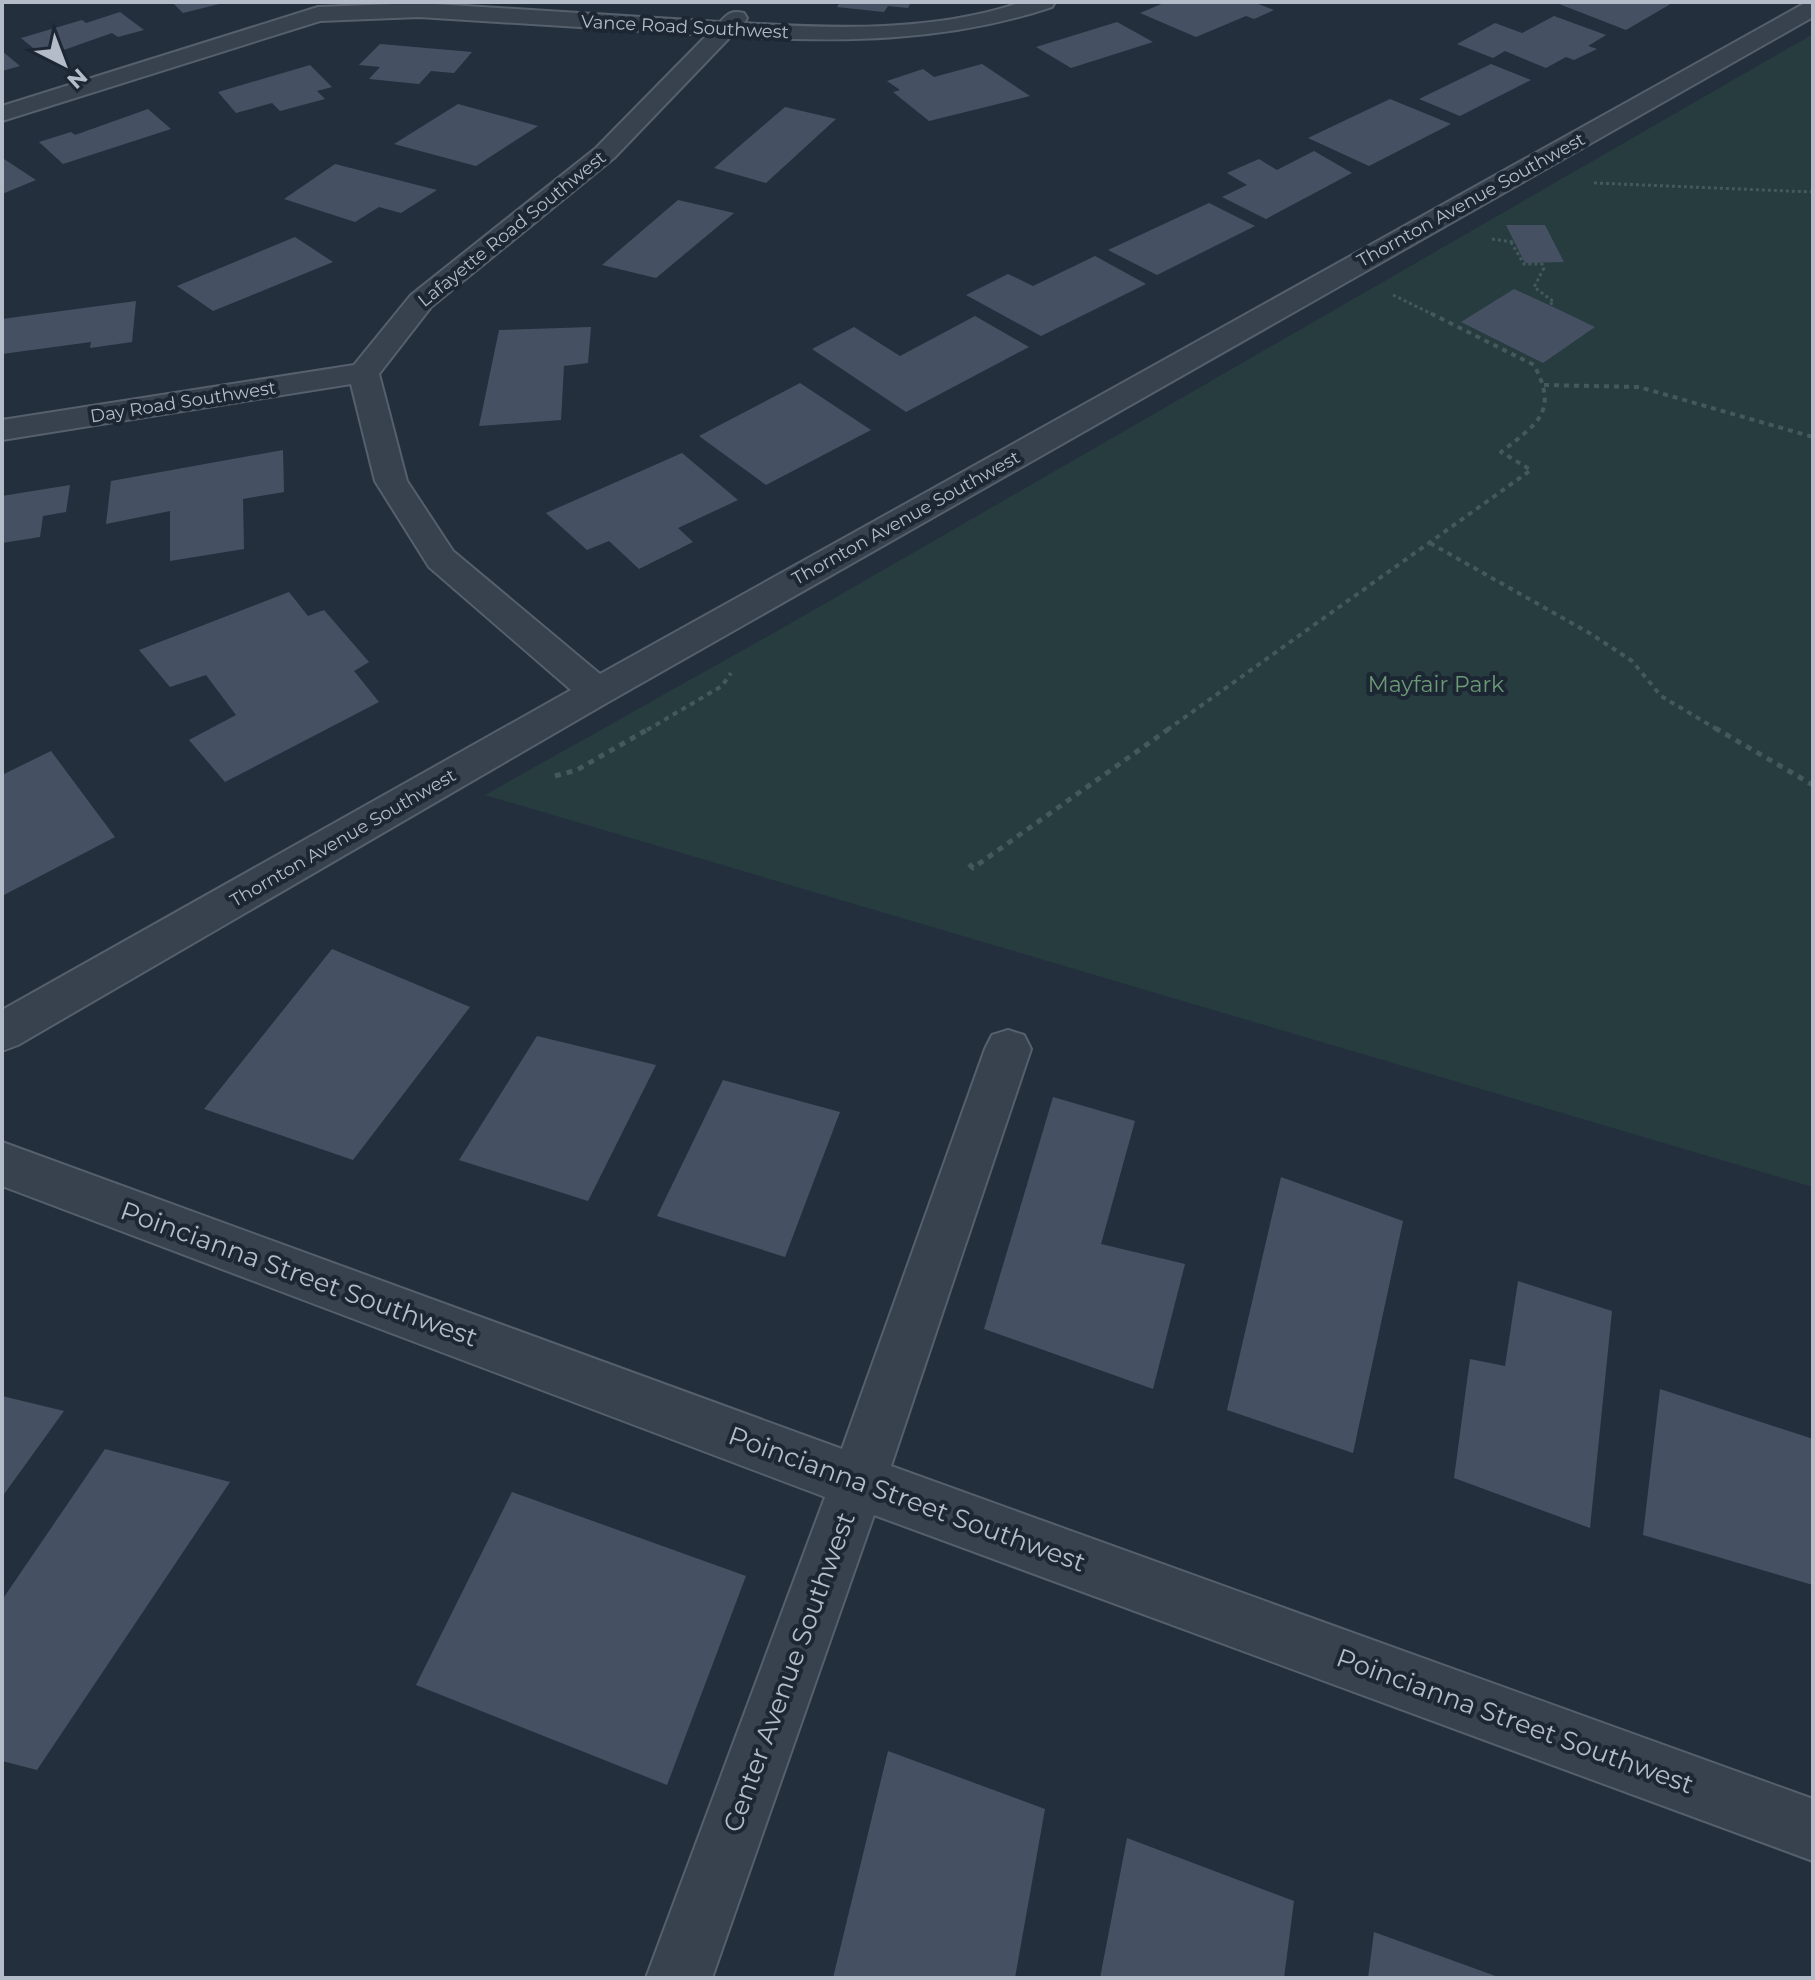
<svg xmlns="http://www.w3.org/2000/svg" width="1815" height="1980" font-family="Montserrat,sans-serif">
  <rect width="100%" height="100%" fill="#242f3e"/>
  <path fill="#263c3f" d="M1813 34V1187L485 795 793 622Z"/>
  <path fill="#455162" d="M172 2H223V3L183 13Z
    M840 2H911L908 8 888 6 884 12 837 7Z
    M1166 2H1253L1274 10 1254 19 1246 16 1196 37 1140 13Z
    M1554 2H1674L1626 30Z
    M120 12 144 30 118 37 112 33 44 57 21 38 82 20 86 23Z
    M1554 16 1606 35 1588 46 1597 49 1574 60 1566 57 1546 68 1505 51 1493 58 1457 44 1495 23 1522 33Z
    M1117 22 1153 42 1071 68 1036 47Z
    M380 44 472 52 454 73 431 71 419 84 369 79 380 67 359 65Z
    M2 51 20 66 2 71Z
    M982 64 1030 96 929 121 893 92 900 90 887 81 923 69 934 77Z
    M1491 64 1531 80 1460 116 1419 99Z
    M310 65 332 87 317 91 325 99 280 111 272 103 236 113 218 92Z
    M1390 99 1451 124 1369 166 1308 138Z
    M458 104 538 126 476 166 394 144Z
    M785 107 836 119 766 183 714 168Z
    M148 109 171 129 63 164 39 142 71 132 75 135Z
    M1314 151 1352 173 1266 219 1222 197 1247 185 1227 173 1259 159 1277 170Z
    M4 159 36 180 2 194Z
    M335 164 437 190 401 213 379 207 355 222 284 199Z
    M678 200 734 213 656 278 602 265Z
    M1209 203 1255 226 1157 275 1108 250Z
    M1506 225H1545L1564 262 1525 263Z
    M295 237 333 262 213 311 177 286Z
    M1095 256 1146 284 1041 336 966 295 1008 274 1033 286Z
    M1514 289 1549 305 1595 327 1543 363 1461 322Z
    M136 301 132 342 90 348 91 342 2 354V319Z
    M975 316 1029 347 906 412 812 349 854 327 900 356Z
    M591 327 588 363 564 366 561 420 479 426 499 330Z
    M800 383 871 430 766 485 699 436Z
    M283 450 284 492 243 499 244 549 170 561V511L106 524 111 481Z
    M682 453 738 500 678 528 693 542 639 569 609 541 587 550 546 513Z
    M70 485 66 512 43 516 40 537 2 543V496Z
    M289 592 308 616 324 610 369 662 354 671 379 702 225 782 189 740 236 715 206 675 170 687 139 650Z
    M51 751 115 837 2 896V775Z
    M332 949 470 1007 353 1160 204 1109Z
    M537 1036 656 1065 588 1201 459 1160Z
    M723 1080 840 1112 785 1257 657 1216Z
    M1053 1097 1135 1121 1101 1244 1185 1264 1153 1389 984 1329Z
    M1281 1177 1403 1221 1353 1453 1227 1410Z
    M1518 1281 1612 1311 1590 1528 1454 1478 1470 1359 1505 1366Z
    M1660 1389 1813 1439V1585L1643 1535Z
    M2 1396 64 1411 2 1497Z
    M105 1449 230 1482 37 1770 2 1761V1600Z
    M512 1492 746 1576 667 1785 416 1685Z
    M888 1751 1045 1809 1015 1978H833Z
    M1127 1838 1294 1901 1284 1978H1100Z
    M1374 1932 1501 1978H1368Z"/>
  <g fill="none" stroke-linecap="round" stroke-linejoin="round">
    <g stroke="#565f6c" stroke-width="4">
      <path id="minor" d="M1022 2H1055L1052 7C948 42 839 43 731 36L614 158 431 307 379 374 407 481 453 551 600 674 1805 3 1813 2V17L610 701 18 1045 2 1051V1010L571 690 429 567 375 481 351 384 2 440V420L354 365 411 295 596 148 707 35 419 17 320 21 2 121V106L318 7 419 3 720 22C728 13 732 10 744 13L747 18 744 23C835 29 935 32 1022 2Z
        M1008 1030 1024 1035 1031 1049 891 1466 1813 1799V1861L874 1515 712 1978H646L825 1497 2 1186V1142L842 1449 985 1049 992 1035Z"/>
    </g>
    <path stroke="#44595c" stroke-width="3" stroke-dasharray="3 3" stroke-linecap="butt" d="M1594 183 1813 192
      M1492 239 1513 242
      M1511 242 1524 264H1542L1544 268 1534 287 1554 302 1549 305
      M1393 295 1436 316"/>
    <path stroke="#44595c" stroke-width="4" stroke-dasharray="5 5" stroke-linecap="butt" d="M1544 385 1639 387 1813 437
      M1430 543 1591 634 1632 661 1661 696 1718 730
      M647 730 722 686 731 673
      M1167 730 1531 470 1501 452C1537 424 1559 412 1534 365L1432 314"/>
    <path stroke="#44595c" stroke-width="5" stroke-dasharray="6 6" stroke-linecap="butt" d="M1715 728 1813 785
      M555 776 577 770 650 728
      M969 864 973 868 1170 728"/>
    <use href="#minor" fill="#38414e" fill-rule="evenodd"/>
  </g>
  <g text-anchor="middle" stroke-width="8" stroke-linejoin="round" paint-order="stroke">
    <g font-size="18" fill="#b4bcc9" stroke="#1d2633">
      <text transform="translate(685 27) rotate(3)" y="6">Vance Road Southwest</text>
      <text transform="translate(1471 200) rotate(-29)" y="6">Thornton Avenue Southwest</text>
      <text transform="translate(512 229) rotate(-39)" y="6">Lafayette Road Southwest</text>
      <text transform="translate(183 402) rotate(-9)" y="6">Day Road Southwest</text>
      <text transform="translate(906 518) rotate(-29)" y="6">Thornton Avenue Southwest</text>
      <text transform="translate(343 838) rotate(-30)" y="6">Thornton Avenue Southwest</text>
    </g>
    <g font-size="22" fill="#6b9a76" stroke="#1d2633">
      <text x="1436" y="692">Mayfair Park</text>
    </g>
    <g font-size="26" fill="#b4bcc9" stroke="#1d2633">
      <text transform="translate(299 1274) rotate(20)" y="9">Poincianna Street Southwest</text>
      <text transform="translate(907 1499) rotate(20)" y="9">Poincianna Street Southwest</text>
      <text transform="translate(789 1672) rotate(-70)" y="9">Center Avenue Southwest</text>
      <text transform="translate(1515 1721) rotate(20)" y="9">Poincianna Street Southwest</text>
    </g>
  </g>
  <rect width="1815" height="1980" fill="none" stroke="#b4bcc9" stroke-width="8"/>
  <g transform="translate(64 64) rotate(138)" stroke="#1d2633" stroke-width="6" paint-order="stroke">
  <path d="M0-6L14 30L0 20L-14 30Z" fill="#b4bcc9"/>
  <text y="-12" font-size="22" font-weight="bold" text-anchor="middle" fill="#b4bcc9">N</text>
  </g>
</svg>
